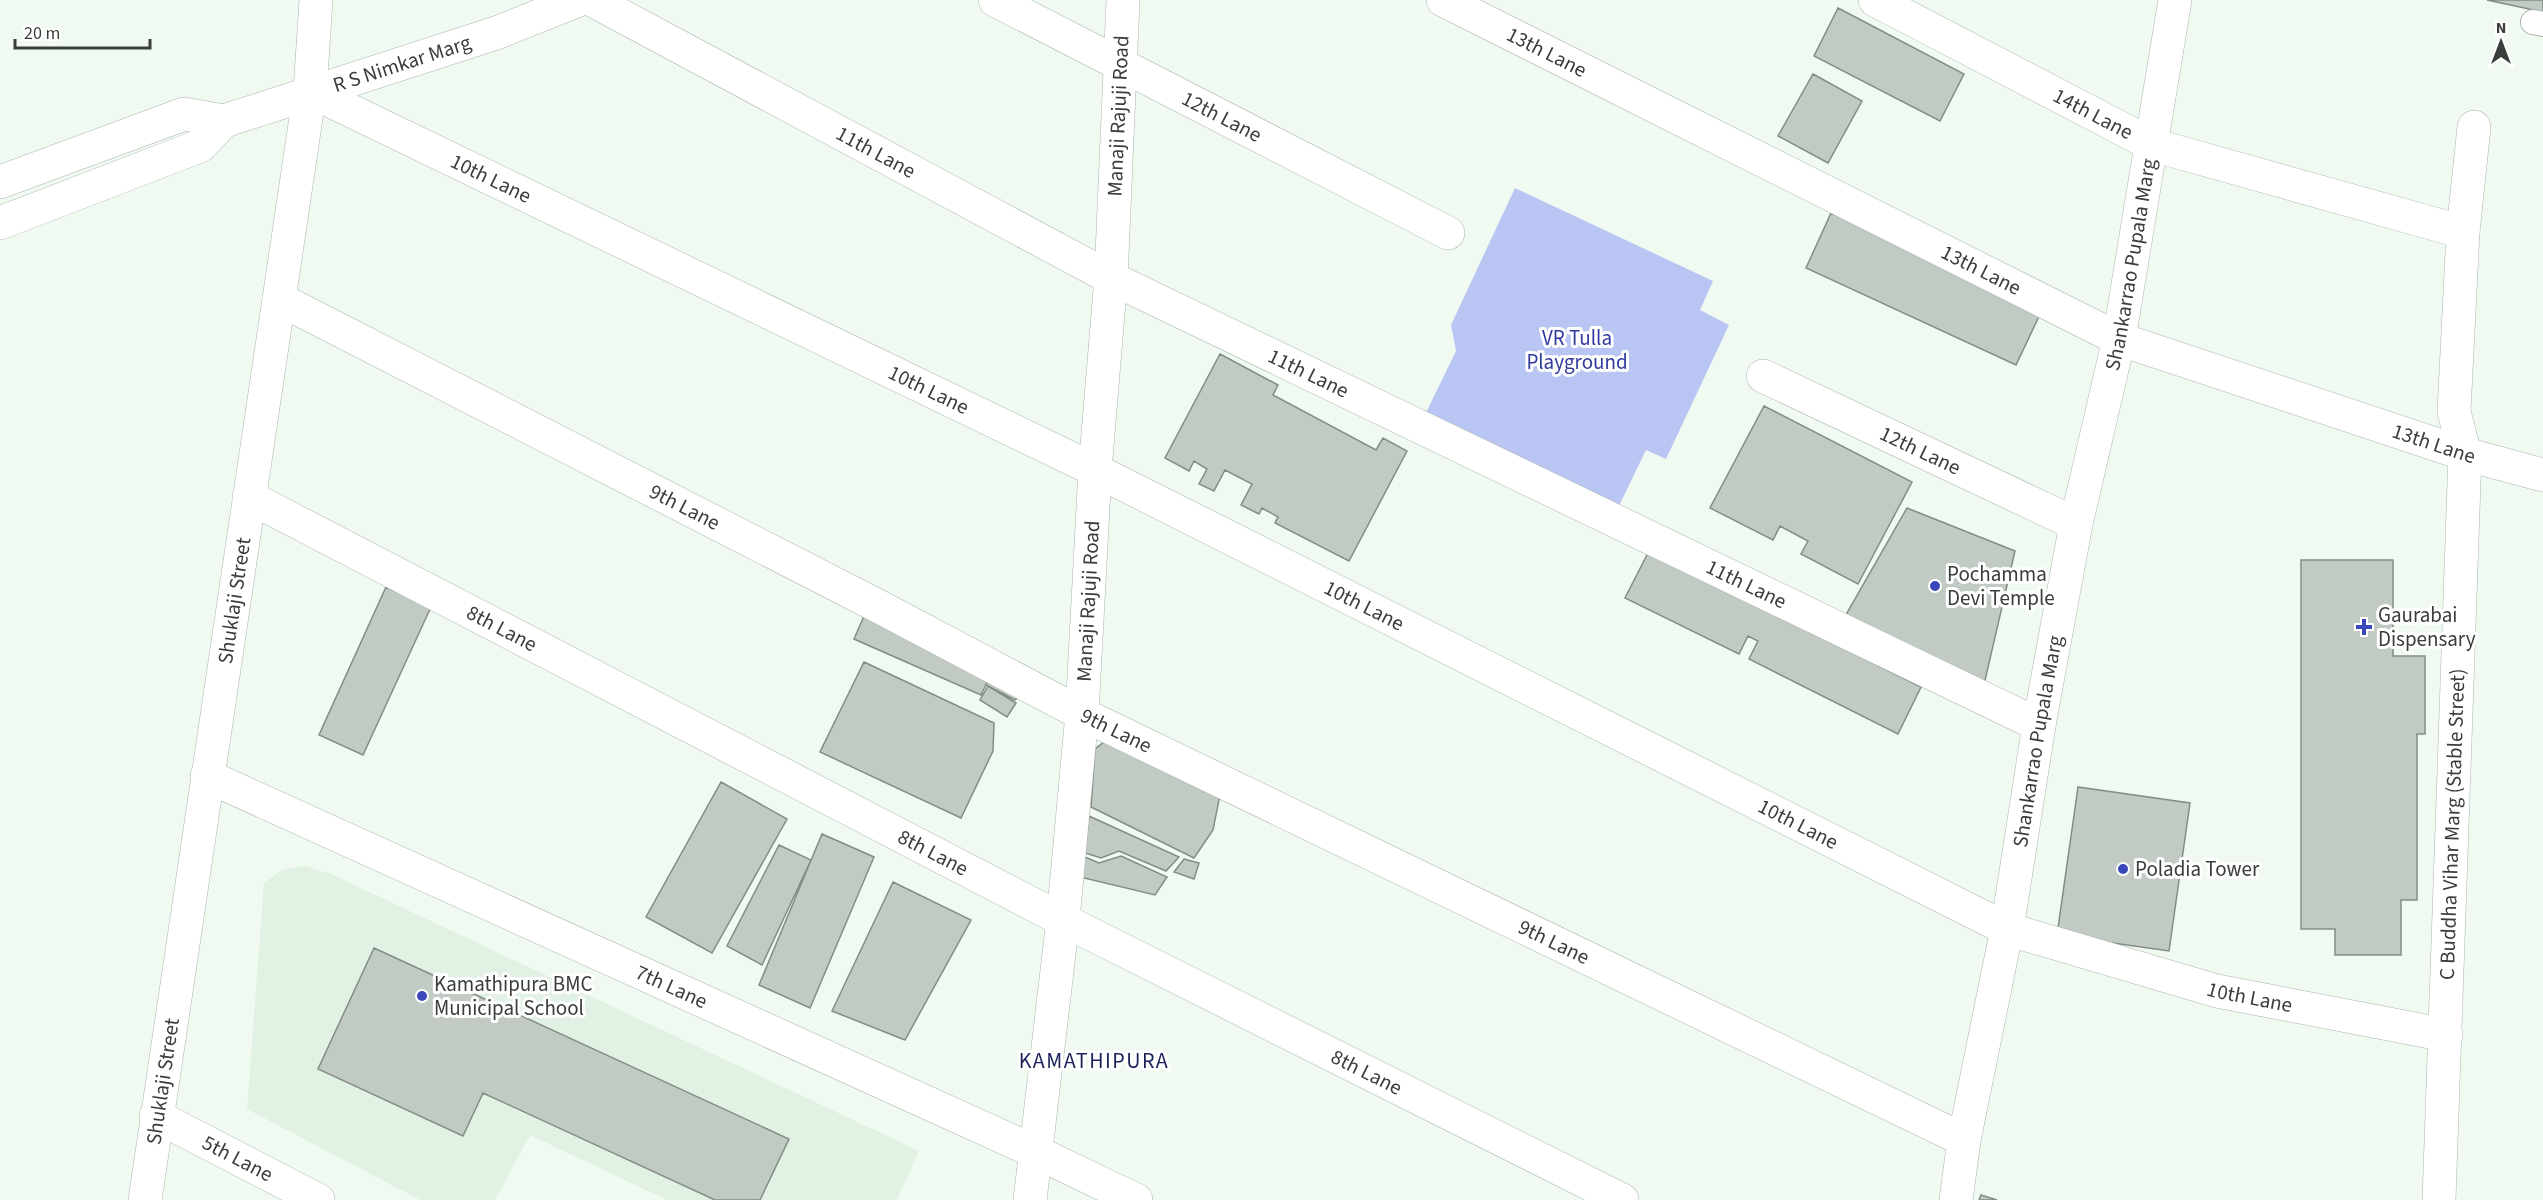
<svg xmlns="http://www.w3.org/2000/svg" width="2543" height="1200" font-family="'Source Sans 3',sans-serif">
  <rect width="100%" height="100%" fill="#f0faf1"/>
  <path fill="#e1f1e3" d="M305 866 331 874 919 1151 897 1200H667L530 1135 495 1200H420L247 1109 264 883 282 870Z"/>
  <path fill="#b9c6f3" d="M1515 188 1713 281 1700 310 1729 325 1666 459 1646 450 1615 514 1422 421 1456 351 1451 325Z"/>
  <path fill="#c2cbc3" stroke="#848d85" stroke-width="1.5" d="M2487 0H2543V12Z
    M1838 8 1964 74 1940 121 1814 56Z
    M1813 74 1862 101 1828 163 1778 136Z
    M1831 213 2042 310 2016 365 1806 268Z
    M1220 354 1278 385 1273 395 1376 450 1383 438 1407 451 1349 561 1275 523 1278 517 1262 508 1259 514 1241 505 1252 484 1225 470 1214 491 1199 484 1207 469 1194 461 1189 471 1165 458Z
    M1764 406 1912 482 1858 584 1801 554 1808 541 1780 526 1773 540 1710 508Z
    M1907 508 2015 551 1983 689 1843 620Z
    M1649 551 1921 687 1898 734 1749 659 1758 641 1748 636 1739 654 1625 598Z
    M2301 560H2393V656H2425V734H2417V900H2401V955H2335V929H2301Z
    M386 587 431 607 363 755 319 735Z
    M864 616 992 672 981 695 854 639Z
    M864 662 994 723 993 751 961 818 820 752Z
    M992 673 1026 691 1015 700 986 685Z
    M988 686 1016 703 1007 717 980 700Z
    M1109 738 1221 790 1213 830 1194 858 1091 807 1095 749Z
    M721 782 787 819 712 953 646 917Z
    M2078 787 2190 803 2169 951 2057 935Z
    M1089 816 1179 857 1166 871 1119 851 1101 858 1085 853Z
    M822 834 874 857 810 1008 759 985Z
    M779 845 811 860 762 965 727 946Z
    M1121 856 1167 877 1155 895 1080 877 1085 857 1099 863Z
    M1184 859 1199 863 1194 879 1174 872Z
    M893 882 971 920 905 1040 832 1011Z
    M374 948 789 1139 760 1200H715L483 1093 463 1136 318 1069Z
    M1981 1195 1997 1200H1979Z"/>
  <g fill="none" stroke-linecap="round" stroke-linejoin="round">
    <g stroke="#abb4ac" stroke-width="26">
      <path id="lane" d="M2533 22 2543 24"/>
    </g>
    <g stroke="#abb4ac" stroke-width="34">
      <g id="street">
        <path id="s1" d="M592 0 1111 278 2039 725"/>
        <path id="s2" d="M995 0 1448 233"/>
        <path id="s3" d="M1443 0 2119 339 2465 454 2543 475"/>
        <path id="s4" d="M1875 0 2153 145 2463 232"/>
        <path id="s5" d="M310 91 1095 470 2007 929 2217 991 2446 1035"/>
        <path id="s6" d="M279 299 876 605 1082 714 1964 1140"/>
        <path id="s7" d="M1763 376 2076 524"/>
        <path id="s8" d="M249 497 1063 920 1622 1200"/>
        <path id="s9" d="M207 776 1036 1152 1136 1200"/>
        <path id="s10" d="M156 1116 318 1200"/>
        <path id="s11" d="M1030 1200 1063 920 1082 714 1095 470 1111 278 1123 0"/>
        <path id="s12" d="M1956 1200 1964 1140 2007 929 2039 725 2076 524 2119 339 2175 0"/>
        <path id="s13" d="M2439 1200 2465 454 2454 412 2463 232 2474 127"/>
      </g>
    </g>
    <g stroke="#abb4ac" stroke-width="34">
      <g id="secondary">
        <path d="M0 182 184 114 224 121"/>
        <path id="s14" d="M0 223 200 146 224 121 496 33 579 0"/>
        <path id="s15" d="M145 1200 310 91 316 0"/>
      </g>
    </g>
    <use href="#lane" stroke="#fff" stroke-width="24"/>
    <use href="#street" stroke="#fff" stroke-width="33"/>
    <use href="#secondary" stroke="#fff" stroke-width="33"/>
  </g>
  <g fill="#3b47bb" stroke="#fff" stroke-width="2">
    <circle cx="1935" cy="586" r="6"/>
    <path d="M2361 618h6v6h6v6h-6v6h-6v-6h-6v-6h6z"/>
    <circle cx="2123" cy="869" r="6"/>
    <circle cx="422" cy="996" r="6"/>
  </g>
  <g text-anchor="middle" stroke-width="6" stroke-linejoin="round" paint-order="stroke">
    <g font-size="21" fill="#3a3e3a" stroke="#fff">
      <text dy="7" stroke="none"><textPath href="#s3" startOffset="116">13th Lane</textPath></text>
      <text dy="7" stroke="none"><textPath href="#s14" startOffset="436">R S Nimkar Marg</textPath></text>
      <text dy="7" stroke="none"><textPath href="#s4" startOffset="246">14th Lane</textPath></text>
      <text dy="7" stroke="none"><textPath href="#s11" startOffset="1088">Manaji Rajuji Road</textPath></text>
      <text dy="7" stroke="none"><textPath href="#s2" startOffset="255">12th Lane</textPath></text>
      <text dy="7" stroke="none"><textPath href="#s1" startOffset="322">11th Lane</textPath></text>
      <text dy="7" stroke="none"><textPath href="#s5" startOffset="201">10th Lane</textPath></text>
      <text dy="7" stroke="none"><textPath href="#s12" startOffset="952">Shankarrao Pupala Marg</textPath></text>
      <text dy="7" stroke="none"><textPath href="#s3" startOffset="602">13th Lane</textPath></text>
      <text dy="7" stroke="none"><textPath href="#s1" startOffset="808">11th Lane</textPath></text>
      <text dy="7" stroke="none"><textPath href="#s5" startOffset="687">10th Lane</textPath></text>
      <text dy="7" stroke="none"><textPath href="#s3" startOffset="1088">13th Lane</textPath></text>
      <text dy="7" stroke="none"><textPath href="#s7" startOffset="174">12th Lane</textPath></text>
      <text dy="7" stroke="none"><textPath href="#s6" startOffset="456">9th Lane</textPath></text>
      <text dy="7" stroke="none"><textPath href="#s1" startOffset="1294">11th Lane</textPath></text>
      <text dy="7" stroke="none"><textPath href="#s15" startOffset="606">Shuklaji Street</textPath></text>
      <text dy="7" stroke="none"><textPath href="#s11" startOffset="602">Manaji Rajuji Road</textPath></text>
      <text dy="7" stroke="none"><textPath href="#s5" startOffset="1173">10th Lane</textPath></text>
      <text dy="7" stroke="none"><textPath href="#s8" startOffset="285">8th Lane</textPath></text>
      <text dy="7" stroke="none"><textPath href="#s6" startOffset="942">9th Lane</textPath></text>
      <text dy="7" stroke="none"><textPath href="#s12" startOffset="466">Shankarrao Pupala Marg</textPath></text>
      <text dy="7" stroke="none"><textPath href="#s5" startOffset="1659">10th Lane</textPath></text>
      <text dy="7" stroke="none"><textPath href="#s13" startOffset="376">C Buddha Vihar Marg (Stable Street)</textPath></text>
      <text dy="7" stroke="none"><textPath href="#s8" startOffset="771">8th Lane</textPath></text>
      <text dy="7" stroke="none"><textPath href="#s6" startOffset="1428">9th Lane</textPath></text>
      <text dy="7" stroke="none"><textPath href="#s9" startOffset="510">7th Lane</textPath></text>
      <text dy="7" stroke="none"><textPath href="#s5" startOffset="2145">10th Lane</textPath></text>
      <text dy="7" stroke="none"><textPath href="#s8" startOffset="1257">8th Lane</textPath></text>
      <text dy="7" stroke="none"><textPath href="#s15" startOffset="120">Shuklaji Street</textPath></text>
      <text dy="7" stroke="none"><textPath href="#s10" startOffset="92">5th Lane</textPath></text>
    </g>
    <g font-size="21" fill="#303a9c" stroke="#fff">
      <text x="1577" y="345">VR Tulla<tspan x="1577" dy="24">Playground</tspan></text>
    </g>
    <g font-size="21" fill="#3a3e3a" stroke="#fff" text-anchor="start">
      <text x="1947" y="581">Pochamma<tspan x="1947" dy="24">Devi Temple</tspan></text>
      <text x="2378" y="622">Gaurabai<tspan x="2378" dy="24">Dispensary</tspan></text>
      <text x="2135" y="876">Poladia Tower</text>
      <text x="434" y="991">Kamathipura BMC<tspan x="434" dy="24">Municipal School</tspan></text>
    </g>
    <g font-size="22" letter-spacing="1.5" fill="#1a2259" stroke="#fff">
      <text x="1094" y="1068">KAMATHIPURA</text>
    </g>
  </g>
  <g transform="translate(2501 42)" stroke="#ffffff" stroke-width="4.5" paint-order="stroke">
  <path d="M0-4.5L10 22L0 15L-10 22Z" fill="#3a3e3a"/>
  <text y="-9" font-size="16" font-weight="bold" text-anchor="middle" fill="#3a3e3a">N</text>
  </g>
  <path d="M15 39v9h135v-9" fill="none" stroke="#3a3e3a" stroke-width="3"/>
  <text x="24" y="39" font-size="18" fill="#3a3e3a" stroke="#ffffff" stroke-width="4.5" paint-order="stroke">20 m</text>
</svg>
